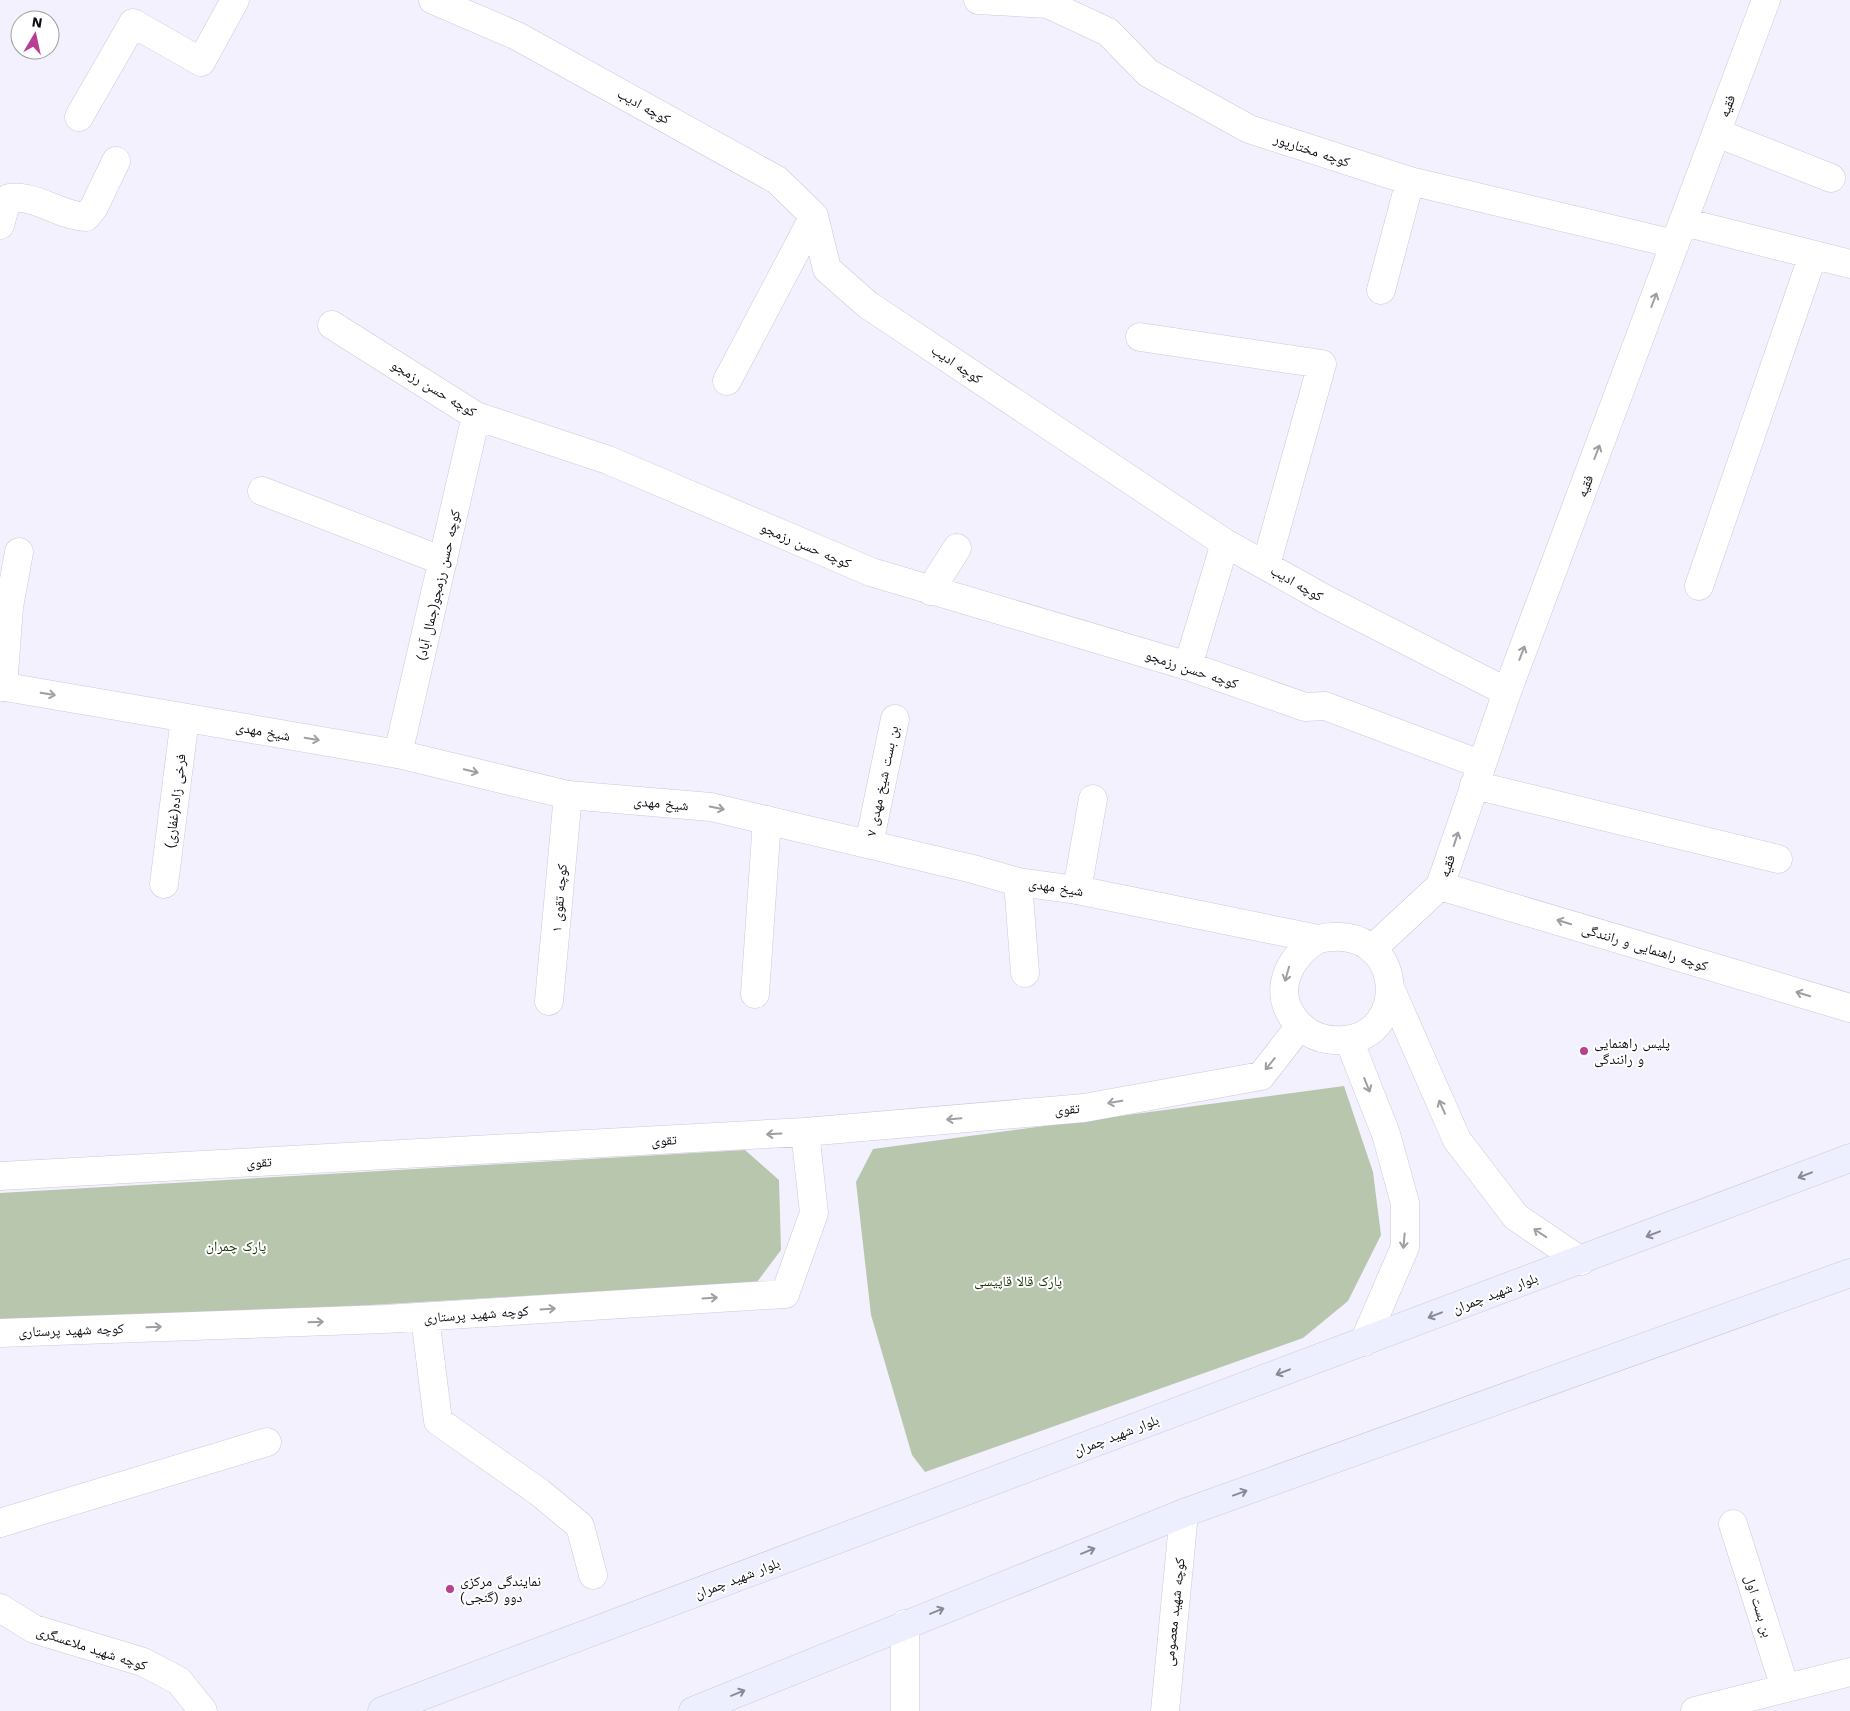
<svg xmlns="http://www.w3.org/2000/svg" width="1850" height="1711" font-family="'Work Sans','Noto Naskh Arabic',sans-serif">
  <rect width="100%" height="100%" fill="#f4f1fe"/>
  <path fill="#b8c6ae" d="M1344 1086 1373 1172 1381 1235 1348 1301 1303 1338 925 1472 912 1455 871 1315 856 1182 873 1149Z
    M745 1150 779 1180 781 1250 757 1282 222 1314 0 1320V1193Z"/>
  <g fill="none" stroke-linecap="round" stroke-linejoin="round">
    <g stroke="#ccc7dc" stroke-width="29">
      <path id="minor" d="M433 0 517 36 777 180 814 216 827 269 868 305 1225 543 1325 599 1507 692
        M978 0 1048 4 1108 32 1148 73 1249 129 1410 181 1675 244
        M79 117 133 23 201 62 235 0
        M1717 133 1831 178
        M1684 222 1850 264
        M0 225 6 203 9 198C35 194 60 216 86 217L94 207 116 161
        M1381 290 1410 181
        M332 325 476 416 608 460 871 572 1188 666 1305 707 1325 706 1480 764
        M1140 337 1322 364 1266 565
        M727 381 814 216
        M262 491 443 561
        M1699 586 1813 255
        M930 591 957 548
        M1188 666 1225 543
        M3 687 9 607 19 552
        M398 754 476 416
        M1474 785 1778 859
        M869 844 895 719
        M1018 882 1025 973
        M164 884 185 718
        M1440 886 1850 1008
        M1077 890 1093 799
        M1372 949 1440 886 1507 692 1766 0
        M755 994 767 820
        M549 1001 568 795
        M0 1176 805 1132 1084 1108 1261 1076 1300 1026
        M425 1317 438 1421 539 1492 580 1526 593 1575
        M0 1333 385 1319 785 1294 814 1213 805 1132
        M0 1523 267 1442
        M1733 1524 1785 1688
        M0 1608 34 1629 143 1662 179 1681 203 1711
        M905 1624V1711
        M1165 1711 1184 1513
        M1695 1711 1850 1672"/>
    </g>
    <g stroke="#ccc7dc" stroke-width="29">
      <path id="tertiary" d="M0 686 398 754 568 795 711 807 973 869 1018 882 1077 890 1318 939C1406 920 1411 1036 1344 1040 1331 1041 1319 1039 1308 1032 1269 1004 1282 961 1318 939
        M1391 990 1457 1140 1516 1217 1581 1261
        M1349 1040 1386 1134 1405 1203V1247L1364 1342"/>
    </g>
    <g stroke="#ccc7dc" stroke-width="29">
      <path id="secondary" d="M382 1711 1850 1158
        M693 1711 1184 1513 1850 1273"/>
    </g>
    <use href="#minor" stroke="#fff" stroke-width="28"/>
    <use href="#tertiary" stroke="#fff" stroke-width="28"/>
    <use href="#secondary" stroke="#eeeffe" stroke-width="28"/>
  </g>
  <defs><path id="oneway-shaft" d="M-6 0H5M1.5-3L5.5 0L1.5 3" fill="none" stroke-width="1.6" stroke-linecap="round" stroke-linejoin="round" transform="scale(1.25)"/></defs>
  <g stroke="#9f9ea1">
    <use href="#oneway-shaft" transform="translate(1654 300) rotate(-69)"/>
    <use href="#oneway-shaft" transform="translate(1597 452) rotate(-69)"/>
    <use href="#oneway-shaft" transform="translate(1522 653) rotate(-69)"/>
    <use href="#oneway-shaft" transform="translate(48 694) rotate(10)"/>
    <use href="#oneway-shaft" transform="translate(312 739) rotate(10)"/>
    <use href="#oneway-shaft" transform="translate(471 771) rotate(14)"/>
    <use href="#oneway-shaft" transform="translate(717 808) rotate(12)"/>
    <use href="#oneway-shaft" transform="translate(1456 839) rotate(-72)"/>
    <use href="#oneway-shaft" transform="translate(1564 922) rotate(-163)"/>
    <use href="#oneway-shaft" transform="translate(1287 974) rotate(106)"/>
    <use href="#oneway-shaft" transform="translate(1803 994) rotate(-163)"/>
    <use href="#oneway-shaft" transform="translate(1270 1064) rotate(129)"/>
    <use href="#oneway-shaft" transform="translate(1367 1085) rotate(68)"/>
    <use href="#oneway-shaft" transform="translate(1115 1102) rotate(170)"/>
    <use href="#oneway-shaft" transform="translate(1442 1107) rotate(-114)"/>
    <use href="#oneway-shaft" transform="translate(954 1119) rotate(175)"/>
    <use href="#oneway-shaft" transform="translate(774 1134) rotate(177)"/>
    <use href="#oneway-shaft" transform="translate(1540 1233) rotate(-146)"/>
    <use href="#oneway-shaft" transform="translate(1404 1241) rotate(95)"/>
    <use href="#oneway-shaft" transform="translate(710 1298) rotate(-4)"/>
    <use href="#oneway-shaft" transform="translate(548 1309) rotate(-4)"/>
    <use href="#oneway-shaft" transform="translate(316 1322) rotate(-2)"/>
    <use href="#oneway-shaft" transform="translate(154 1327) rotate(-2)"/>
  </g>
  <g stroke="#8a8995">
    <use href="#oneway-shaft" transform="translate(1805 1175) rotate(159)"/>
    <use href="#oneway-shaft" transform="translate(1653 1234) rotate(159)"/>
    <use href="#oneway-shaft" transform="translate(1435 1315) rotate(159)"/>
    <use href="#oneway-shaft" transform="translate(1283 1372) rotate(159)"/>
    <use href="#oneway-shaft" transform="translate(1240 1493) rotate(-20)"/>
    <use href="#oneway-shaft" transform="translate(1088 1551) rotate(-22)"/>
    <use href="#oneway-shaft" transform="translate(937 1611) rotate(-22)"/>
    <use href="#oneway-shaft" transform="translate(738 1693) rotate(-22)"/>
  </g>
  <g fill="#b83f92" stroke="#fff" stroke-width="2">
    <circle cx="1584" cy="1051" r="5"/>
    <circle cx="450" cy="1589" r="5"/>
  </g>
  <g text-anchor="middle" stroke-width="4" stroke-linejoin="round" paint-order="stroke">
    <g font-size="14" fill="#0f0d14" stroke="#fff">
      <text transform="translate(644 106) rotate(29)" y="5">کوچه ادیب</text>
      <text transform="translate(1727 106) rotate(-70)" y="5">فقیه</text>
      <text transform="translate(1312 150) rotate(18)" y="5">کوچه مختارپور</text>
      <text transform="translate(957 364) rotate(34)" y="5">کوچه ادیب</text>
      <text transform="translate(434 388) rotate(31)" y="5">کوچه حسن رزمجو</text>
      <text transform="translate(1585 486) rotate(-69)" y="5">فقیه</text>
      <text transform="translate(806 545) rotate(23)" y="5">کوچه حسن رزمجو</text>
      <text transform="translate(1297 583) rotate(30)" y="5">کوچه ادیب</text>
      <text transform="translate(438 585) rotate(-77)" y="5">کوچه حسن رزمجو(جمال آباد)</text>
      <text transform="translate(1192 669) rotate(18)" y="5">کوچه حسن رزمجو</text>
      <text transform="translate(263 731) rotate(10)" y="5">شیخ مهدی</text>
      <text transform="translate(882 781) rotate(-78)" y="5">بن بست شیخ مهدی ۷</text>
      <text transform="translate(175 801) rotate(-83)" y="5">فرخی زاده(غفاری)</text>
      <text transform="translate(661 803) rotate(5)" y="5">شیخ مهدی</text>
      <text transform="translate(1447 866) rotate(-72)" y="5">فقیه</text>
      <text transform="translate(1056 887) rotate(9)" y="5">شیخ مهدی</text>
      <text transform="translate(559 898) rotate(-85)" y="5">کوچه تقوی ۱</text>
      <text transform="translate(1645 947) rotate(17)" y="5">کوچه راهنمایی و رانندگی</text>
      <text transform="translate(1067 1109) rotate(-5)" y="5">تقوی</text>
      <text transform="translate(664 1140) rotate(-3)" y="5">تقوی</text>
      <text transform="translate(259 1162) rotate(-3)" y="5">تقوی</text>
      <text transform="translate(1495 1293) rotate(-21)" y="5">بلوار شهید چمران</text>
      <text transform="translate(476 1314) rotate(-4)" y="5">کوچه شهید پرستاری</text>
      <text transform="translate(71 1330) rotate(-2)" y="5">کوچه شهید پرستاری</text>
      <text transform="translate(1116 1435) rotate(-21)" y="5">بلوار شهید چمران</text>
      <text transform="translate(737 1578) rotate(-21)" y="5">بلوار شهید چمران</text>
      <text transform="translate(1759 1606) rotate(73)" y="5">بن بست اول</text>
      <text transform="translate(1174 1612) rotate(-84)" y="5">کوچه شهید معصومی</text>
      <text transform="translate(92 1648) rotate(18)" y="5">کوچه شهید ملاعسگری</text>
    </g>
    <g font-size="14" fill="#0f0d14" stroke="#fff" text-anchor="start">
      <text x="1594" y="1048">پلیس راهنمایی<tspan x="1594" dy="16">و رانندگی</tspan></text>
      <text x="460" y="1586">نمایندگی مرکزی<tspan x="460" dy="16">دوو (گنجی)</tspan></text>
    </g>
    <g font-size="14" fill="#1d3205" stroke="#fff">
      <text x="236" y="1251">پارک چمران</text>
      <text x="1018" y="1286">پارک قالا قاپیسی</text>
    </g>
  </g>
  <g transform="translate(35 35) rotate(9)"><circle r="24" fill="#ffffff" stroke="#9f9ea1"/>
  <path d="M0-4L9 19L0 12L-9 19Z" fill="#b83f92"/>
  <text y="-8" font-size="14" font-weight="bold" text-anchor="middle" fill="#0f0d14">N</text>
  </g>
</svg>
